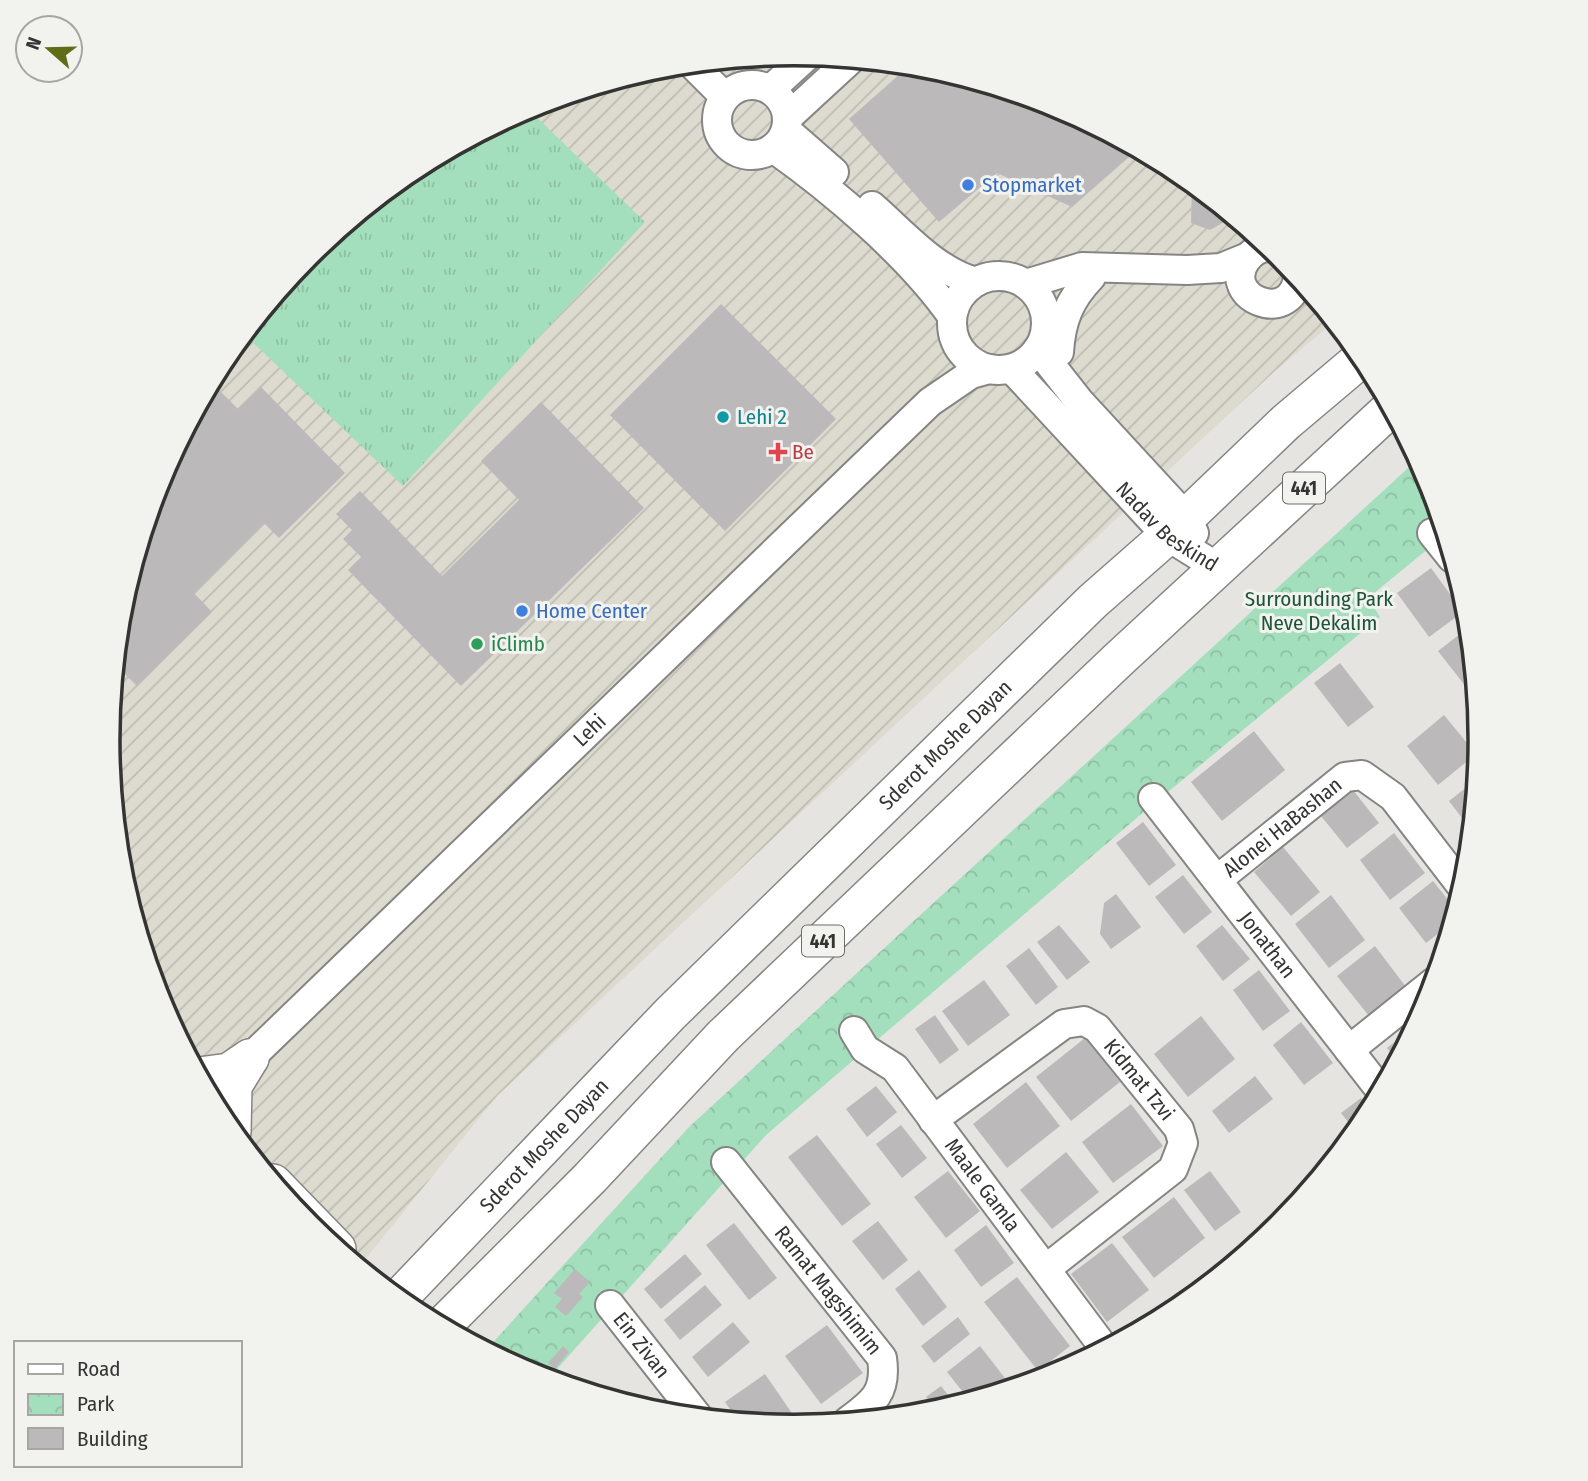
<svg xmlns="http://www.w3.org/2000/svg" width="1588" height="1481" font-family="'Fira Sans Condensed',sans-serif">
  <defs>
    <pattern id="industrial-furrows" width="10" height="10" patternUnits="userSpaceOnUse" patternTransform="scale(1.75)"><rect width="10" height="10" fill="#dddad0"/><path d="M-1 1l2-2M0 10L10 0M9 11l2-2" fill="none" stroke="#bebcb3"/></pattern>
    <pattern id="grass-tufts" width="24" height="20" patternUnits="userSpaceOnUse" patternTransform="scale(1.75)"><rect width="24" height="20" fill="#a3dfbd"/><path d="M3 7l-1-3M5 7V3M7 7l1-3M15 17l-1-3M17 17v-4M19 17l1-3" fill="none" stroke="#8dc0a3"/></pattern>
    <pattern id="park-crowns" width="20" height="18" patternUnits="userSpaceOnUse" patternTransform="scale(1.75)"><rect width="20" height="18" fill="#a3dfbd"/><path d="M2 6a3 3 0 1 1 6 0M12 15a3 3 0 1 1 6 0" fill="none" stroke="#8dc0a3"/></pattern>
  </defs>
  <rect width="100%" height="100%" fill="#e5e4e1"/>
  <path fill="url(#industrial-furrows)" d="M794 54 928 68 1057 107 1176 170 1280 256 1334 322 1275 371 497 1096 359 1267 308 1225 223 1121 160 1003 121 874 108 740 121 606 160 478 224 359 309 255 413 170 532 106 661 67Z"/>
  <path fill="url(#grass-tufts)" d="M528 109 645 222 403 486 244 334 309 255 413 170Z"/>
  <path fill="url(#park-crowns)" d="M1418 459 1428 478 1445 535 1368 598 1380 617 1146 810 766 1135 548 1379 531 1374 486 1350 689 1127Z"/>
  <path fill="#bcb9bb" d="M909 66 928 68 1057 107 1137 150 1072 207 997 173 939 222 849 119Z
    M1192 184 1226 211V221L1210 230 1191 223Z
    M721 304 836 419 725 531 610 415Z
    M211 382 238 409 261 387 345 473 279 538 264 523 194 593 212 612 137 686 115 664 121 606 160 478Z
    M541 402 644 508 461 686 348 570 361 557 343 539 352 530 336 514 360 491 442 576 519 500 481 461Z
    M1431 568 1463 612 1429 637 1397 593Z
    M1469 627 1475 688 1470 692 1438 651Z
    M1340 663 1374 707 1348 727 1314 683Z
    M1444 715 1476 754 1438 785 1407 746Z
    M1254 731 1285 770 1222 821 1191 782Z
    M1476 780 1471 830 1449 801Z
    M1353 790 1379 823 1347 848 1321 816Z
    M1143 822 1176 865 1149 886 1116 843Z
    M1394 833 1425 873 1390 900 1360 860Z
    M1283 847 1320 892 1291 916 1254 872Z
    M1183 875 1212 912 1184 934 1155 897Z
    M1433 881 1456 910 1452 923 1426 943 1399 908Z
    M1116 894 1141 927 1111 949 1100 934 1104 903Z
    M1331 895 1365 940 1329 968 1295 924Z
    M1059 925 1090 962 1067 980 1037 942Z
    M1222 925 1250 959 1223 981 1196 946Z
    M1375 946 1406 987 1369 1016 1337 976Z
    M1029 948 1058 987 1036 1005 1006 966Z
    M1259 970 1290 1011 1263 1031 1233 990Z
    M984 980 1010 1015 968 1046 942 1011Z
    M935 1015 959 1050 940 1064 915 1029Z
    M1201 1016 1235 1059 1188 1097 1154 1054Z
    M1301 1022 1333 1063 1304 1085 1273 1045Z
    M1417 1024 1397 1060 1387 1048Z
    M1085 1038 1120 1082 1071 1121 1036 1077Z
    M1255 1076 1273 1099 1229 1133 1212 1111Z
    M1026 1082 1060 1126 1007 1168 973 1124Z
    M876 1086 897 1112 867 1137 846 1109Z
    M1361 1098 1370 1111 1352 1127 1341 1113Z
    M1131 1104 1163 1146 1113 1183 1082 1142Z
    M901 1125 927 1158 902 1178 876 1144Z
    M817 1135 871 1204 842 1226 788 1157Z
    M1066 1152 1099 1192 1052 1229 1020 1190Z
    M948 1171 980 1211 946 1238 914 1197Z
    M1210 1171 1241 1212 1215 1231 1184 1190Z
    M1174 1197 1205 1238 1154 1278 1122 1237Z
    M878 1221 908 1260 883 1280 852 1241Z
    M734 1223 777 1278 749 1300 706 1245Z
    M986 1225 1014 1263 981 1287 954 1250Z
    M1112 1243 1149 1290 1107 1322 1071 1274Z
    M685 1254 702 1274 661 1309 644 1289Z
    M575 1269 590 1282 579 1294 583 1297 566 1316 555 1307 562 1299 554 1293Z
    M919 1270 947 1307 923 1326 895 1289Z
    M1017 1277 1070 1346 1038 1371 984 1302Z
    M705 1285 722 1305 680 1340 664 1320Z
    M958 1317 970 1334 934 1363 921 1346Z
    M733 1322 750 1342 708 1377 692 1357Z
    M827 1325 863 1373 821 1404 785 1356Z
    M563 1346 569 1352 555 1369 548 1363Z
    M980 1346 1008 1382 991 1394 970 1401 947 1372Z
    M765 1374 800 1425 798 1426 738 1421 725 1402Z
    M941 1386 956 1405 937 1411 926 1397Z"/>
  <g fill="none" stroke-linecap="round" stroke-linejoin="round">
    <g stroke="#858582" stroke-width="32">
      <g id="minor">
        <path d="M692 64 725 97"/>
        <circle cx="752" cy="120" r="35"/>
        <path d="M771 89 807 56"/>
        <path d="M787 118 850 60"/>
        <path d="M786 130 834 172"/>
        <path d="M773 148C834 191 909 255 952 316"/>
        <path d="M872 206C903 233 935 271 976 282"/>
        <path d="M1269 247C1259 247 1252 252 1246 260 1220 297 1290 327 1298 278"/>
        <circle cx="999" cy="323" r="47"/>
        <path d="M1026 284 1082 267 1187 270 1221 268 1248 257"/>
        <path d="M1038 349 1079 401 1185 516 1194 533"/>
        <path d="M1059 352C1061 321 1069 300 1091 277"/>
        <path id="s1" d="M1012 369 1167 536 1217 567"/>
        <path d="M1432 533 1452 558"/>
        <path id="s2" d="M1153 798 1381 1091"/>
        <path id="s3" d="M1217 880 1345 777 1362 775 1393 797 1463 888"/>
        <path id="s4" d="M854 1031 865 1049 895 1068 1105 1349"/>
        <path d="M1349 1050 1434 982"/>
        <path id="s5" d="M250 1058 930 402 971 374 989 369"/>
        <path id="s6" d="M933 1120 1064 1024 1084 1021 1097 1028 1179 1129 1183 1143 1173 1169 1047 1268"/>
        <path id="s7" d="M726 1162 882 1358C887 1392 874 1402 848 1421"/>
        <path id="s8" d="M610 1305 698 1417"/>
      </g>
    </g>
    <g stroke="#858582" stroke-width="40">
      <g id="major">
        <path d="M199 1076 229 1072 250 1058"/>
        <path d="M232 1132 233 1086 250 1058"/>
        <path d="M273 1183 337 1249"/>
        <path id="s9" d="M398 1299 670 1014 1093 601 1167 536 1286 422 1363 357"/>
        <path d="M442 1326 590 1178 723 1036 1118 660 1391 408"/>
      </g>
    </g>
    <use href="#minor" stroke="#fff" stroke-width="28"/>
    <use href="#major" stroke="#fff" stroke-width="37"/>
  </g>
  <g fill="#3f7fe0" stroke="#f2f2ee" stroke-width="2.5">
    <circle cx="968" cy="185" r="7"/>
    <circle cx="522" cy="611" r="7"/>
  </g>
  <circle fill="#0f9aa8" stroke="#f2f2ee" stroke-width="2.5" cx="723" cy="417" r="7"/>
  <path fill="#e0444e" stroke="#f2f2ee" stroke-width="2.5" d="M774.5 441.5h7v7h7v7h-7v7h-7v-7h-7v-7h7z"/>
  <circle fill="#2e9e5b" stroke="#f2f2ee" stroke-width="2.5" cx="477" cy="644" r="7"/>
  <g text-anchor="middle" stroke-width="6" stroke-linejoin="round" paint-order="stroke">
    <g fill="#f2f2ee" stroke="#6d6d6b" stroke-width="2">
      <rect x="1283" y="472.5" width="42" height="31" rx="5"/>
      <rect x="802" y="925.5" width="42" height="31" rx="5"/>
    </g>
    <g font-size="19" font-weight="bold" fill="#343433">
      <text x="1304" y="495">441</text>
      <text x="823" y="948">441</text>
    </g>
    <g font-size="21" fill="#366cbe" stroke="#f2f2ee" text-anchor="start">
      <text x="982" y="192">Stopmarket</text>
      <text x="536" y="618">Home Center</text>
    </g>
    <g font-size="21" fill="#0d838f" stroke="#f2f2ee" text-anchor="start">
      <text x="737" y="424">Lehi 2</text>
    </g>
    <g font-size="21" fill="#be3a42" stroke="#f2f2ee" text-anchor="start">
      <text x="792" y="459">Be</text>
    </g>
    <g font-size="21" fill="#343433" stroke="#f2f2ee">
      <text dy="7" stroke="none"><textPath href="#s1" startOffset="222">Nadav Beskind</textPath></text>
      <text dy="7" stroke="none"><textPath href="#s5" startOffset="472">Lehi</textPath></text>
      <text dy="7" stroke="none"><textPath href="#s9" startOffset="779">Sderot Moshe Dayan</textPath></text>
      <text dy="7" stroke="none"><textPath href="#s3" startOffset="84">Alonei HaBashan</textPath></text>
      <text dy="7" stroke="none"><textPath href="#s2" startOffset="186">Jonathan</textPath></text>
      <text dy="7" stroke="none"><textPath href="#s6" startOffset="264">Kidmat Tzvi</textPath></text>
      <text dy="7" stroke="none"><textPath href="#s9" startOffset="212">Sderot Moshe Dayan</textPath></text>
      <text dy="7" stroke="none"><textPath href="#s4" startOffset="203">Maale Gamla</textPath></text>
      <text dy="7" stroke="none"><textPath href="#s7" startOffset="164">Ramat Magshimim</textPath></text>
      <text dy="7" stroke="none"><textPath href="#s8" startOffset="51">Ein Zivan</textPath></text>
    </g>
    <g font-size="21" fill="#1c5439" stroke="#f2f2ee">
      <text x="1319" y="606">Surrounding Park<tspan x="1319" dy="24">Neve Dekalim</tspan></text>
    </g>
    <g font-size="21" fill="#27864d" stroke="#f2f2ee" text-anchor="start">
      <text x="491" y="651">iClimb</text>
    </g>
  </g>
  <path d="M0 0H1588V1481H0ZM120 740a674 674 0 1 1 1348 0a674 674 0 1 1-1348 0Z" fill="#f2f2ee" fill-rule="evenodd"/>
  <path fill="none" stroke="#343433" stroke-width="3.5" d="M120 740a674 674 0 1 1 1348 0a674 674 0 1 1-1348 0Z"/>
  <rect x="14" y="1341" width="228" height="126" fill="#f2f2ee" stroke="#a6a6a3" stroke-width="2"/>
  <rect x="28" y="1364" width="35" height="10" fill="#ffffff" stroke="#a6a6a3" stroke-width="2"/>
  <text x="77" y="1376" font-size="21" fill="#343433">Road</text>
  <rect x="28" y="1394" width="35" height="21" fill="url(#park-crowns)" stroke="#a6a6a3" stroke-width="2"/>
  <text x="77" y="1411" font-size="21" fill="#343433">Park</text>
  <rect x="28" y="1428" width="35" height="21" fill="#bcb9bb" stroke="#a6a6a3" stroke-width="2"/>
  <text x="77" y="1446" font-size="21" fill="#343433">Building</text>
  <g transform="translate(49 49) rotate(290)"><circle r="33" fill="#f2f2ee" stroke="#a6a6a3" stroke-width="2"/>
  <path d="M0-5L12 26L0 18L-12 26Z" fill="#5f6d16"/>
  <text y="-10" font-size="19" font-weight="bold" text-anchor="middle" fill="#343433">N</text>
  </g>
</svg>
